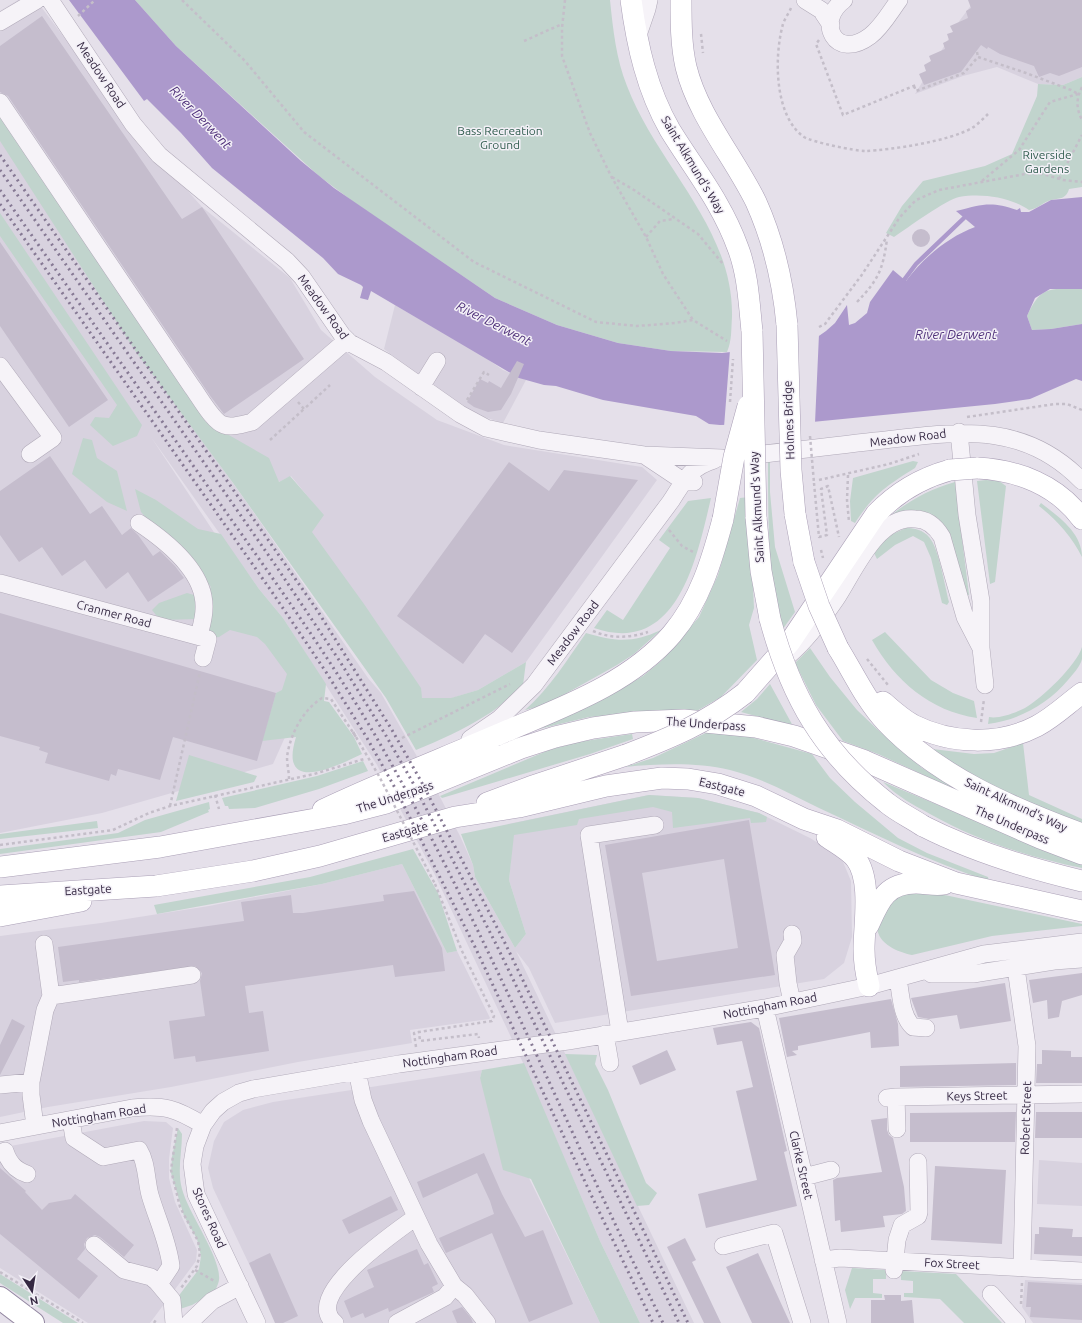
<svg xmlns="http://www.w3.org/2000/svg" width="1082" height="1323" font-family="Ubuntu,sans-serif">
  <rect width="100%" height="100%" fill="#e5e0ea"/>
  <path fill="#d8d2df" d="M18 0H36L130 125 202 207 290 278 321 330 375 377 437 420 504 445 642 467 657 480 526 662 478 690 452 698H422L311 532 323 515 291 476 279 482 206 422 0 114V11Z
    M975 0H1082V77L1063 85 1038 84 997 67 963 76 915 94 960 20Z
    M0 140 156 376 247 503 368 678 381 693 440 797 460 836 473 865 475 877 515 948 526 934 509 880 513 835 508 824 649 795 698 798 759 813 810 838 841 857 851 881 852 937 844 963 824 979 555 1023 529 968 516 951 694 1323H640L600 1241 524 1065 435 875 377 765 283 618 259 589 151 437 311 679 273 764 102 813 0 833Z
    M395 305 486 358 503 370 526 380 503 423 465 411 384 349Z
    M402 864 447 953 457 951 490 1018 489 1019 410 1030 412 1043 298 1062 171 1087 48 1107 0 1117V936L101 923 209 906 322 884Z
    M482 1070 480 1078 600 1323H277L213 1188 208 1168 214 1141 224 1122 243 1110 273 1102Z
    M144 1121 166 1122 173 1128 169 1159V1178L175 1202 197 1250 196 1261 150 1323H88L0 1268V1148Z
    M1039 1160 1082 1163V1206L1037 1204Z
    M1025 1280 1082 1283V1323H1033L1022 1307Z"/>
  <path fill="#c1d4cd" d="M135 0H610C613 29 616 59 627 86 657 165 734 228 732 317 731 330 732 340 727 352L671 351 618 343 557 325 495 298 355 203 319 176 176 46Z
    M1082 77V187L1069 189C1066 200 1058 198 1051 200 1043 202 1038 209 1029 210 1010 197 982 193 959 197 947 199 906 229 894 237L886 233 902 206 923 181 985 166 1012 154 1037 96 1038 84 1063 85Z
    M0 114 206 422 269 458 279 482 290 476 324 515 312 532 364 604 421 688 422 698H451L478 690 526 662 523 685C511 696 499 708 485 716 463 730 440 740 416 750L386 698 233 483 136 352 0 141Z
    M0 213 142 425 137 436 113 446 90 425 95 417 109 418 117 405 0 236Z
    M1074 288 1082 289V324L1051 329 1032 330 1027 316C1040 289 1045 289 1074 288Z
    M83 438 92 440 97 458 117 471 127 511 107 502 72 474Z
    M770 458V492L775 547 795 612 780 633C768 576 768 518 768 459Z
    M913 461 918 462 915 468C886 486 873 495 855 523L851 521 850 501 853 478Z
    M986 480 999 481 1006 486 995 582 990 584 977 481Z
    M955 482 969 595 966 596 921 512 902 511 881 523C904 504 926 490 955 482Z
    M135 489 156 500 198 529 221 534 259 589 283 618 326 684 324 701 329 702 354 737 362 754C335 767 278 795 296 737L262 741 276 693 282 690 287 674 265 644 257 637 230 630 219 637 213 638 198 619 160 620 152 610 159 603 187 593 201 597 211 587 186 557 162 536 141 512Z
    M749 497 754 608 749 625 757 660 721 697 688 716 628 714 589 717 539 729 624 687 643 676 661 661 699 617 718 575 740 498Z
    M711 498C697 557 678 657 594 628L607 610 623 620 670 548 659 540 688 501Z
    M1041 503C1059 517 1082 533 1082 557 1072 537 1057 520 1039 506Z
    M906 528C915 528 923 530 929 537 939 548 945 587 949 602L947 605 942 603 931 558 924 542 913 536 895 545 877 559 874 553 888 536Z
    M661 630 634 654 617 665 558 698 537 707 525 710C550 688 567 660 586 633 616 642 633 643 661 630Z
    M885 632 931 680 953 693 974 701 977 718C930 711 895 681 872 640Z
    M1082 647C1082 651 1082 656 1082 659 1080 667 1073 674 1068 680 1048 704 1019 720 988 724L989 717C999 719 1015 713 1025 708 1041 699 1077 665 1082 647Z
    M810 648 830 677 857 710 877 729 922 768 978 800 878 754 843 741 816 705 795 663Z
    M770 684 793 726 741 712 757 699Z
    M710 731 750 737 812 754 830 778 855 802 898 838 927 853 988 877 989 881C930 862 875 834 819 808 790 794 762 778 730 770 696 762 659 764 625 767L653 758Z
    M632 734 633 739 590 754 442 798 440 796 549 750 578 742Z
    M1023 743 1029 795 1082 819V828L1013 800 924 748 974 754 994 753Z
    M189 755 257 776 254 782 176 801Z
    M363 761 368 771 319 789 255 808 229 809 228 806H225L222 798 317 776Z
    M883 782 1082 865V868C1029 857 978 841 930 814 912 804 898 797 883 782Z
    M649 795 698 798 759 813 767 817 766 822 751 823 750 818 673 828 672 812 653 807 579 819 577 825 514 835 509 880 526 934 515 948 475 877 473 865 461 834Z
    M209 802 210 809 208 810 209 812 161 832 0 854V849L118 833 145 820Z
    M97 821 98 828 0 839V834Z
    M413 849 438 893 457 951 447 953 402 864 322 884 157 914 154 905 310 877Z
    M908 892 940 894 1082 924V926L992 936 912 955C897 952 873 942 878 922 880 914 885 906 889 899Z
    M565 1054 597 1055 595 1064 608 1090 646 1183 657 1193 649 1205 637 1206Z
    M524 1063 600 1241 640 1323H600L531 1179 503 1170 480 1078 482 1070Z
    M178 1128 182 1134C182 1153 177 1170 182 1189 189 1214 218 1253 219 1276 220 1282 216 1288 214 1293L192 1305 177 1310 174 1302 199 1269 201 1256 197 1239 184 1216 171 1173 172 1157Z
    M852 1268 886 1270V1279H873V1293L882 1294V1298H855L850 1309 845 1290Z
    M901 1271 956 1274 1002 1323H964L940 1299 904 1297V1293H913V1281L901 1280Z
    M0 1274 78 1323H63L0 1283Z"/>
  <path fill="#ac99cc" d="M69 0H135L176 46 301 161 334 188 495 298 557 325 618 343 671 351 722 353 800 344 816 338 826 331 835 323 847 305 849 325 855 323 867 313 870 302 893 270 906 281C923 258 948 237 975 227L956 211C983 204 991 201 1017 210L1020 208 1021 212H1029L1051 200 1082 197V289H1050L1035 298 1027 316 1032 330 1051 329 1082 324V381L1076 379 1030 399 995 404 802 423 720 425 709 424 696 416 603 400 556 386 544 385 519 378 371 291 368 300 360 298 363 287 361 285 338 274 323 258 212 168 181 133 147 99 144 101Z"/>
  <path fill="#e5e0ea" d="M819 334 815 423 803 425 724 427 730 350 799 342Z"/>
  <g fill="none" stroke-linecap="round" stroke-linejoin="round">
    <path stroke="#ac99cc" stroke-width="4.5" d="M904 280 916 264 964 218"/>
  </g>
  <path fill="#c5bdcd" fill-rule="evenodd" d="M968 0H1082V67L1059 76 1050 73 1039 77 1034 66 1000 54 988 47 987 49 981 45 961 72 924 85 919 74 926 71 924 65 931 61 929 56 945 49 943 43 949 40 947 34 953 32 950 26 968 18 966 11 971 8Z
    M42 16 182 219 202 207 304 359 224 414 211 397 8 96 0 92V46Z
    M912 238a9 9 0 1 1 18 0a9 9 0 1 1-18 0Z
    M0 242 108 400 69 427 0 326Z
    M517 361 524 364 511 394 501 410 488 412 474 407 467 402 480 379 488 383 489 381 501 388Z
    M50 456 90 514 102 506 122 535 131 528 138 535 153 556 160 551 175 566 184 578 148 602 128 572 106 589 85 560 62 576 42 547 19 562 0 535V491Z
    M509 462 549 491 564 470 638 480 512 653 485 634 463 664 397 616Z
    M0 613 276 693 257 761 173 737 160 780 118 769 116 776 111 774 109 781 45 763 48 753 39 750 40 747 0 736Z
    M749 820 775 975 631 996 605 845ZM724 859 738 948 657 961 642 873Z
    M414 891 442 948 445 971 395 977 393 965 245 986 249 1013 263 1011 269 1051 196 1062 195 1056 174 1059 169 1021 205 1016 200 981 202 973 195 966 79 982V980L63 982 58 947 244 921 241 902 291 895 293 913H303L384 901 383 895Z
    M1082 973V995L1062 1001 1059 1017 1048 1019 1047 1000 1033 1003 1029 980Z
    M1005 983 1011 1021 960 1029 957 1015 929 1019 918 1017 911 998Z
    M891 999 898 1024 899 1046 871 1048 870 1032 798 1046V1050L792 1051 797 1055 787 1057 779 1018Z
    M12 1019 25 1026 0 1075V1045Z
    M751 1022 759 1028 787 1151 784 1152 797 1206 706 1228 698 1194 757 1180 736 1091 753 1087 742 1041 717 1045 713 1028Z
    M667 1050 676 1070 640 1085 632 1066Z
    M1042 1050 1071 1051V1057H1082V1083H1036L1037 1064H1042Z
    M1016 1063V1085L900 1087V1066Z
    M1013 1112H1016L1015 1142H910V1113Z
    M1036 1112H1082V1138H1035Z
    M887 1118V1130L889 1135 893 1138 904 1187 906 1211 902 1214 883 1216 885 1227 841 1232 840 1220 835 1221 833 1180 837 1178 882 1172 871 1120Z
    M484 1153 502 1194 525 1237 543 1230 573 1304 529 1322 492 1233 446 1253 445 1251 439 1238 494 1214 490 1201 477 1173 423 1198 417 1182Z
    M935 1166 1006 1170 1002 1244 931 1240Z
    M0 1168 26 1191 25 1192 42 1210 49 1203 71 1199 75 1194 134 1245 124 1257 100 1237 95 1235 87 1238 84 1244 85 1249 77 1259 98 1276 79 1299 0 1234Z
    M391 1196 398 1210 349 1234 342 1220Z
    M1039 1227 1073 1229 1072 1237H1082V1256L1034 1254 1035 1234H1039Z
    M685 1238 696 1260 692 1262 721 1323H704L667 1247Z
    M417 1249 424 1265 428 1263 438 1284 432 1287 434 1292 389 1312 388 1308 365 1318 363 1313 351 1318 344 1301 374 1287 367 1270Z
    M270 1253 298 1316 283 1323H275L249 1263Z
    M758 1253 790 1323H752L726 1267Z
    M1028 1282 1082 1285V1320L1030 1317 1031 1307H1026Z
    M884 1295H901V1301L912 1300 914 1323H871V1300H885Z
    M462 1307 471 1318 473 1323H457L452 1311Z"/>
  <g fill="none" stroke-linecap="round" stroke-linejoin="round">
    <g stroke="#b0a9b8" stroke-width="18">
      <path id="minor" d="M50 0 133 124 159 155 287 261 302 277 342 335 350 343 386 362 460 414 486 428 539 440 644 455 722 458
        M805 0 821 10 831 25
        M844 0C815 21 835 62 870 36 882 27 890 12 899 0
        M0 22 37 0
        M637 38 647 9 649 0
        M0 102 192 387C199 396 213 422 224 425 232 428 244 424 252 422L347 340
        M0 366 53 438 30 454
        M421 387 437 361
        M959 432 967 515 981 601V648L985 685
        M644 455 683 481 694 482
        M742 456C787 452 831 446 875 441 952 433 1021 418 1082 481
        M139 523C166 541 206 572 204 609 204 618 201 627 199 636
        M0 583 208 639 203 658
        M789 655C807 640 823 618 836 599 854 572 877 515 915 519 927 519 936 527 942 537L965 617 981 648
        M470 739 499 719 534 685 671 501C684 481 690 467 714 460
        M792 934 793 941 785 955 788 983 792 1002
        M1016 968 1027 1046 1022 1268
        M931 974H973L1054 961 1082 959
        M898 979C901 994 901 1016 913 1027L926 1028
        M51 996 192 975
        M765 1008 838 1323
        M620 1032 589 835 655 825
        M605 1034 610 1063
        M357 1071 363 1100 371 1121 429 1244 454 1286 445 1297 397 1323
        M0 1085 31 1082
        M896 1097 1082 1094
        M887 1098 896 1097 897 1129
        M71 1120 74 1138 103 1157 139 1150C147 1163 146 1180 150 1195 157 1219 168 1241 171 1266L159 1284
        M35 1126 31 1095V1082L45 1010 51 996 44 944
        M0 1133 132 1108C165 1105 175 1108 203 1125
        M5 1151C9 1163 15 1170 27 1174
        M804 1177 831 1170
        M94 1245 124 1270 151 1277 157 1282 172 1300 174 1323
        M723 1246 774 1233 802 1323
        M823 1260 840 1258 1082 1271
        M894 1270 897 1240 902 1225 918 1216 919 1212 918 1162
        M454 1286 465 1295 487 1323
        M991 1294 1017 1323
        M189 1323 212 1301 240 1286
        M257 1323 196 1194 192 1164 195 1146 203 1125 213 1111 223 1102 239 1093 253 1089 399 1064 568 1041 765 1008 869 986 984 954 1082 942
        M335 1323C300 1296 397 1231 416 1217"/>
    </g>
    <g stroke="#aa9fb6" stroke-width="22">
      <path id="major" d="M631 0C637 45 647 90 670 130 694 169 722 203 738 248 748 274 749 303 752 331
        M681 0C681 22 681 45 686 67 698 116 734 157 756 202 774 242 783 282 787 325
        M977 468C1018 470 1057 485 1082 519
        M795 514 804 562
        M756 517 761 571 770 619
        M838 648C853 672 866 701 886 722 938 777 1012 808 1082 834
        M745 693 790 642 876 514C897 492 921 478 950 470
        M883 702C892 710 902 719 913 725 951 744 999 746 1037 726 1054 717 1067 704 1082 693
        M487 803 530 787 626 755
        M323 810C384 781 447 757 509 730 566 706 631 682 672 634 700 601 712 560 723 519
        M923 826C974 852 1027 868 1082 881
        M827 837C837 844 849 850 856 859 872 880 864 925 864 949 864 962 866 974 869 986
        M0 867 160 847 343 814 386 803 521 748 555 737 593 728 635 722 684 720 756 727 794 736 865 761 1040 838 1082 854
        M0 896 156 886 253 871 320 856 455 817 519 807 606 786 662 778 688 779 718 784 756 796 804 819 837 830 899 861 956 883 1082 911
        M0 916 81 901
        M868 926C879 902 885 883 916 883 926 883 935 886 944 884"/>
    </g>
    <g stroke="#9387a1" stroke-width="24">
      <path id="highway" d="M0 1298 33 1323"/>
    </g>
    <path stroke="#c4bec9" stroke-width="2.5" stroke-dasharray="3 3" stroke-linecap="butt" d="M182 0 245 61 304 132 474 262 596 322 637 326 675 323 693 320 727 341
      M565 0 562 28V56L590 133 611 176 646 237 663 274 693 320
      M791 8C789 13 785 18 783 24 774 56 774 116 804 137 812 142 855 151 865 151 891 150 950 141 972 128 977 125 983 119 988 114
      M78 16 95 0
      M701 34 703 53
      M819 40 816 44 843 115 916 85
      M524 41 562 24
      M977 52 978 57
      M914 86 916 91 964 73 978 57 1026 73 1071 90 1078 94
      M1082 87C1076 99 1076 108 1082 120
      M612 177 634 190 698 234 723 264
      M1059 179 1082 135
      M982 181 1019 150 1050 102 1078 94
      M646 237 660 221 674 219
      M857 302C878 280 883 270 887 239
      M819 327 825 324 861 276 900 217 916 200 939 190 1025 174H1043L1063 180 1082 182
      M467 400 484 372 489 375
      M298 402 304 409 330 385
      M967 417 1055 404H1067L1082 410
      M270 440 304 409
      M848 475 847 500 849 522
      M819 480 889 464 919 454
      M814 483 819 537 827 535 821 489 828 486 839 537
      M669 530 682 546 695 553
      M593 631C611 639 630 638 648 632
      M867 659 888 685
      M981 722 984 699
      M402 738 510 684
      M289 779C289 772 287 764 287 757 290 734 303 710 322 698L331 699 356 737 353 732
      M215 795 219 809
      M170 806 200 672
      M0 845 113 830 149 813 170 806 314 774 364 759
      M435 884 462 951 494 1016 492 1021 419 1032 420 1041 478 1034 479 1038
      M416 1047 414 1033 419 1032
      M177 1128 171 1170 180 1207 198 1241 200 1253 197 1266 181 1288
      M195 1270 216 1282
      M0 1272 83 1323
      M1021 1304 1022 1283
      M154 1323 157 1318"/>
    <use href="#minor" stroke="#f6f3f8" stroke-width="17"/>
    <use href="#major" stroke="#fff" stroke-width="21"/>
    <use href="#highway" stroke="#fff" stroke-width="22"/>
    <path stroke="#867994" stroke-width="3" stroke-dasharray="2 4" stroke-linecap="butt" d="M0 155 317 610 392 730 421 781 504 941 688 1323
      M0 170 276 566 339 660 385 734 413 783 496 944 679 1323
      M0 190C70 290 139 389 209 488 266 569 325 650 375 735 484 924 566 1128 663 1323
      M0 204 272 592 326 672 367 738 395 788 476 949 594 1201 653 1323"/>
    <g stroke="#aa9fb6" stroke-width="22" stroke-linecap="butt">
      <path id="major-bridge" d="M787 325 791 470 795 514
        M752 331 756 517
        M950 470 977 468
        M723 519 734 457 748 406
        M804 562 819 606 838 648
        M770 619C791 697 823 753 887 803 898 812 911 818 923 826
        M626 755C670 738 707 723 745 693"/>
    </g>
    <path stroke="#c4bec9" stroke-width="2.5" stroke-dasharray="3 3" stroke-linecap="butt" d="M730 402 733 359
      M810 436 814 483
      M821 550 823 558
      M353 732 379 776 435 884"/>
    <use href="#major-bridge" stroke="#fff" stroke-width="21"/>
  </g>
  <g text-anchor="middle" stroke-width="3" stroke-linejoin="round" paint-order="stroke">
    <g font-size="12" fill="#352842" stroke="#f3f0f7">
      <text transform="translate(101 75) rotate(56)" y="4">Meadow Road</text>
      <text transform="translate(693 165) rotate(59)" y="4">Saint Alkmund's Way</text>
      <text transform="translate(323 307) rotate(54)" y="4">Meadow Road</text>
      <text transform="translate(789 420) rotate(-92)" y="4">Holmes Bridge</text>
      <text transform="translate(908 438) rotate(-7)" y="4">Meadow Road</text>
      <text transform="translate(757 507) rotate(-93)" y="4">Saint Alkmund's Way</text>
      <text transform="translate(114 614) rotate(15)" y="4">Cranmer Road</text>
      <text transform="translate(573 633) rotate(-53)" y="4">Meadow Road</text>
      <text transform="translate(706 724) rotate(4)" y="4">The Underpass</text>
      <text transform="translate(722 787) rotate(14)" y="4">Eastgate</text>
      <text transform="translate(395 797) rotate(-18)" y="4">The Underpass</text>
      <text transform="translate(1016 805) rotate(25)" y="4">Saint Alkmund's Way</text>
      <text transform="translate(1012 825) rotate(23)" y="4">The Underpass</text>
      <text transform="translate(405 832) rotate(-16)" y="4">Eastgate</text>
      <text transform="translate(88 890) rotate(-3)" y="4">Eastgate</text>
      <text transform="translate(770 1006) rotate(-11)" y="4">Nottingham Road</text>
      <text transform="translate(450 1057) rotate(-8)" y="4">Nottingham Road</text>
      <text transform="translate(977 1096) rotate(-1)" y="4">Keys Street</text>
      <text transform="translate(99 1116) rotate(-9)" y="4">Nottingham Road</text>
      <text transform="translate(1026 1118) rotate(-88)" y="4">Robert Street</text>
      <text transform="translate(801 1165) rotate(77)" y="4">Clarke Street</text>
      <text transform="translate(209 1218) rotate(66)" y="4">Stores Road</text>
      <text transform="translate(952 1264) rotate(3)" y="4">Fox Street</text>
    </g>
    <g font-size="12" fill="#345f51" stroke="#f3f0f7">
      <text x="500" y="135">Bass Recreation<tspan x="500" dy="14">Ground</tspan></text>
      <text x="1047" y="159">Riverside<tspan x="1047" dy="14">Gardens</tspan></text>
    </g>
    <g font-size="13" font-style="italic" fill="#4e2f79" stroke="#f3f0f7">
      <text transform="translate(201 117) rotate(46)" y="5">River Derwent</text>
      <text transform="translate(494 323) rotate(27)" y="5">River Derwent</text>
      <text x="956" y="339">River Derwent</text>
    </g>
  </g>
  <g transform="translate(32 1291) rotate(168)" stroke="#f3f0f7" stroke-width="3" paint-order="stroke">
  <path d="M0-3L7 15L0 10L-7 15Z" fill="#352842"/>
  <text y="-6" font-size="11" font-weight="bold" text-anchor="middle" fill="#352842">N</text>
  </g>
</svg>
